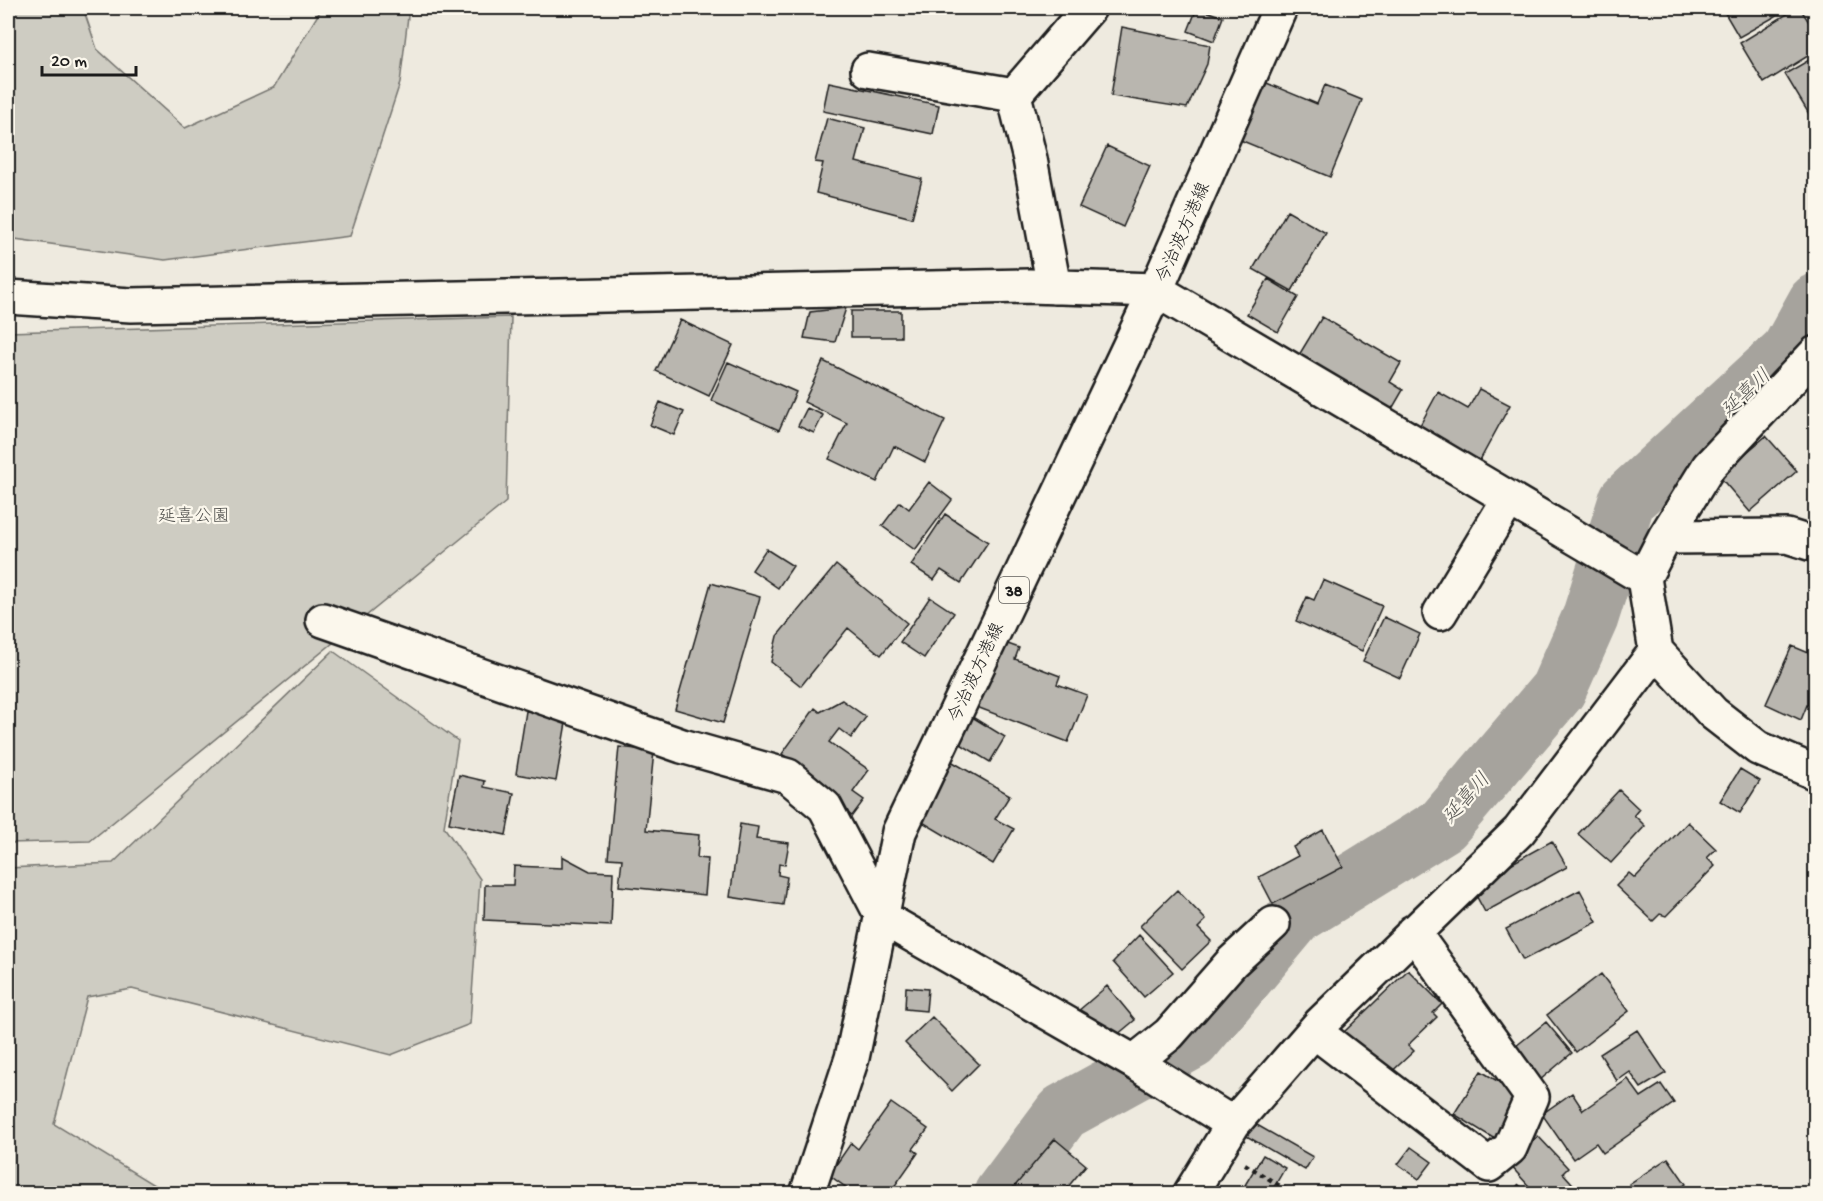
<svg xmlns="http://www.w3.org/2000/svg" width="1823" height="1201" font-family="'Gochi Hand','Klee One',sans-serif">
  <rect width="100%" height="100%" fill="#eeeadf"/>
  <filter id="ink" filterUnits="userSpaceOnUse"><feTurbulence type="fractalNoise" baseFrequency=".0167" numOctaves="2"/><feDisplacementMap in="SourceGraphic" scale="12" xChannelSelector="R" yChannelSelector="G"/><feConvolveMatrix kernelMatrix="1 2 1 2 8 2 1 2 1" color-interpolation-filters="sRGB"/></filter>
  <g filter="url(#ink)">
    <path fill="#ceccc2" stroke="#75746f" stroke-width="1.5" d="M8 8H83L97 49 185 128 274 87 322 8H409L400 83 350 236 165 260 8 238Z
      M511 317 506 502 90 841 8 843V332Z
      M333 651 458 741 444 827 480 879 470 1024 391 1055 132 989 87 997 54 1124 167 1193H8V868L113 863Z"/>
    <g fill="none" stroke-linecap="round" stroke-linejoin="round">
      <path stroke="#a6a39d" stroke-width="57" d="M1002 1194 1063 1112 1192 1041 1296 916 1443 825 1558 690 1590 618 1627 500 1789 351 1816 302"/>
    </g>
    <path fill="#b9b6af" stroke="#1c1c1c" stroke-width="1.5" d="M1197 8 1223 17 1214 41 1188 31Z
      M1722 8H1771L1776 16 1739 37Z
      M1797 8H1800L1816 33V51L1764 83 1740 43Z
      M1122 27 1210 45 1207 64 1187 108 1111 96Z
      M1816 56V110L1809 114 1785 74Z
      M1257 79 1317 104 1325 85 1362 100 1330 177 1233 137Z
      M829 82 939 105 933 134 823 111Z
      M827 118 865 128 856 162 922 179 912 218 816 193 823 163 815 162Z
      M1107 146 1150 166 1123 227 1079 207Z
      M1287 211 1326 233 1292 291 1253 269Z
      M1268 279 1298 297 1278 332 1247 314Z
      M846 308 835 342 804 338 810 312Z
      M851 311H901V337H851Z
      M1322 317 1401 363 1390 382 1403 390 1392 409 1299 355Z
      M680 320 733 345 709 396 656 371Z
      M823 361 945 420 925 462 894 446 877 482 829 459 847 423 804 402Z
      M728 362 796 392 779 430 711 400Z
      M1479 389 1510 405 1479 462 1418 429 1438 392 1468 409Z
      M660 402 684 412 674 435 650 425Z
      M807 408 823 415 814 433 798 426Z
      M1766 436 1797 471 1750 512 1719 476Z
      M929 482 952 500 915 550 882 526 900 502 909 509Z
      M945 514 988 542 961 583 941 570 934 580 911 565Z
      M766 549 793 566 778 588 752 570Z
      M836 565 907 623 881 655 848 628 801 686 771 662 777 636Z
      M1323 580 1382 606 1362 651 1296 621 1307 597 1314 600Z
      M711 583 760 597 723 723 675 709Z
      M930 597 954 613 924 658 900 642Z
      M1384 617 1420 634 1400 678 1363 661Z
      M994 639 1019 648 1015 659 1060 676 1057 684 1087 695 1068 742 969 704Z
      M1792 646 1816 656V709L1807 705 1801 720 1766 704Z
      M842 700 866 717 851 738 839 729 829 742 869 770 853 792 864 800 852 816 788 770 794 762 782 754 815 708 820 712Z
      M526 711 567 717 556 781 516 774Z
      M964 712 1005 737 990 762 949 737Z
      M619 747 654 751 646 830 699 835 697 858 708 859 705 895 619 886 622 859 608 858Z
      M944 757 1010 795 995 819 1014 829 993 864 909 814Z
      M1740 769 1760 781 1740 813 1720 801Z
      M459 775 485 781 484 787 514 793 506 835 449 823Z
      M1619 790 1639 809 1634 815 1645 826 1611 863 1578 834Z
      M1688 822 1716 849 1707 858 1715 866 1666 916 1660 914 1653 921 1616 886 1629 873 1635 878Z
      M740 824 758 827 756 839 789 843 785 865 779 864 778 875 787 877 783 905 730 897Z
      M1323 830 1343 867 1273 904 1259 877 1298 856 1293 847Z
      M1552 841 1567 867 1485 912 1471 886Z
      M562 856 590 871 613 872 611 926 484 920 485 885H513L514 866 562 868Z
      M1177 890 1206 920 1198 928 1211 941 1182 969 1140 926Z
      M1580 890 1597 922 1523 960 1506 929Z
      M1139 935 1173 972 1144 997 1113 962Z
      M1408 970 1442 1004 1433 1013 1437 1017 1408 1045 1414 1051 1386 1077 1343 1033Z
      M1601 974 1629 1011 1576 1052 1547 1015Z
      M1107 986 1135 1020 1105 1045 1077 1012Z
      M906 987 928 989 926 1011 905 1009Z
      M932 1017 979 1064 952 1091 905 1043Z
      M1546 1022 1572 1053 1533 1086 1506 1054Z
      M1637 1030 1666 1073 1641 1088 1630 1072 1617 1081 1600 1054Z
      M1481 1071 1525 1098 1498 1141 1454 1114Z
      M1628 1079 1641 1097 1661 1084 1674 1103 1603 1153 1596 1143 1573 1159 1542 1114 1572 1093 1583 1110Z
      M891 1103 928 1129 913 1149 918 1153 889 1194H855L829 1175 851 1143 858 1149Z
      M1250 1121 1313 1157 1305 1170 1243 1134Z
      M1538 1136 1568 1168 1563 1173 1579 1191 1576 1194H1536L1509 1164Z
      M1055 1139 1086 1165 1062 1194H1008Z
      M1411 1147 1432 1162 1419 1179 1398 1164Z
      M1263 1155 1285 1168 1270 1194H1259L1245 1185Z
      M1668 1158 1686 1184 1672 1194H1636L1629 1184Z"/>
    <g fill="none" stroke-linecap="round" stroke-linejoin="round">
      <g stroke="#1c1c1c" stroke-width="38">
        <path id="minor" d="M868 70 1014 95
          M1054 287 1030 159 1014 95 1089 8
          M8 297 131 305 1029 286 1156 290 1644 578
          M1816 353 1709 466 1665 537 1644 578 1656 651 1713 713 1758 748 1816 773
          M1665 537 1787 536 1816 545
          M1440 613 1509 499
          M323 620 682 746 788 776 825 807 883 918 1134 1062 1233 1124
          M1314 1031 1489 1165 1510 1148 1532 1097 1413 932
          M1134 1062 1169 1034 1232 962 1273 924
          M1190 1194 1233 1124 1320 1024 1519 831 1656 651"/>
      </g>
      <g stroke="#1c1c1c" stroke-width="38">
        <path id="major" d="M807 1194 852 1058 899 832 1156 290 1280 8"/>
      </g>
      <path stroke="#1c1c1c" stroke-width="4" stroke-dasharray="4.5 4.5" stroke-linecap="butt" d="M1245 1164 1293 1194
        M1517 1185 1528 1194"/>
      <use href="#minor" stroke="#fbf7ec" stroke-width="33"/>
      <use href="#major" stroke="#fbf7ec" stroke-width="33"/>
    </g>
  </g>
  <g text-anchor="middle" stroke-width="4.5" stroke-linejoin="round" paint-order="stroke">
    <rect fill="#fbf7ec" stroke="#5f5e5a" stroke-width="1.5" x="999" y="577" width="30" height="26" rx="4.5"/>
    <g font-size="16" font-weight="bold" fill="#1c1c1c">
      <text x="1014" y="596">38</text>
    </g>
    <g font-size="18" fill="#1c1c1c" stroke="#fbf7ec">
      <text transform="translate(1182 232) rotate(-66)" y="6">今治波方港線</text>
      <text transform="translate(975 672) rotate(-65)" y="6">今治波方港線</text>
    </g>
    <g font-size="18" fill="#51514e" stroke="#fbf7ec">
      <text x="194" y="521">延喜公園</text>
    </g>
    <g font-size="20" font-style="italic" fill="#5a5956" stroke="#fbf7ec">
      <text transform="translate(1745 392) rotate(-43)" y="7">延喜川</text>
      <text transform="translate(1465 797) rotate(-48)" y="7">延喜川</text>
    </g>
  </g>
  <rect width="1823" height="1201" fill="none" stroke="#fbf7ec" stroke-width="30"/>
  <rect x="15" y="15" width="1793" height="1171" fill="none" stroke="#1c1c1c" stroke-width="2" filter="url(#ink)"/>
  <path d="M42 66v9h94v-9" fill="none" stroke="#1c1c1c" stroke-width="3"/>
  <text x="51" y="66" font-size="18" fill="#1c1c1c" stroke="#fbf7ec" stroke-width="4.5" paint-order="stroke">20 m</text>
</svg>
